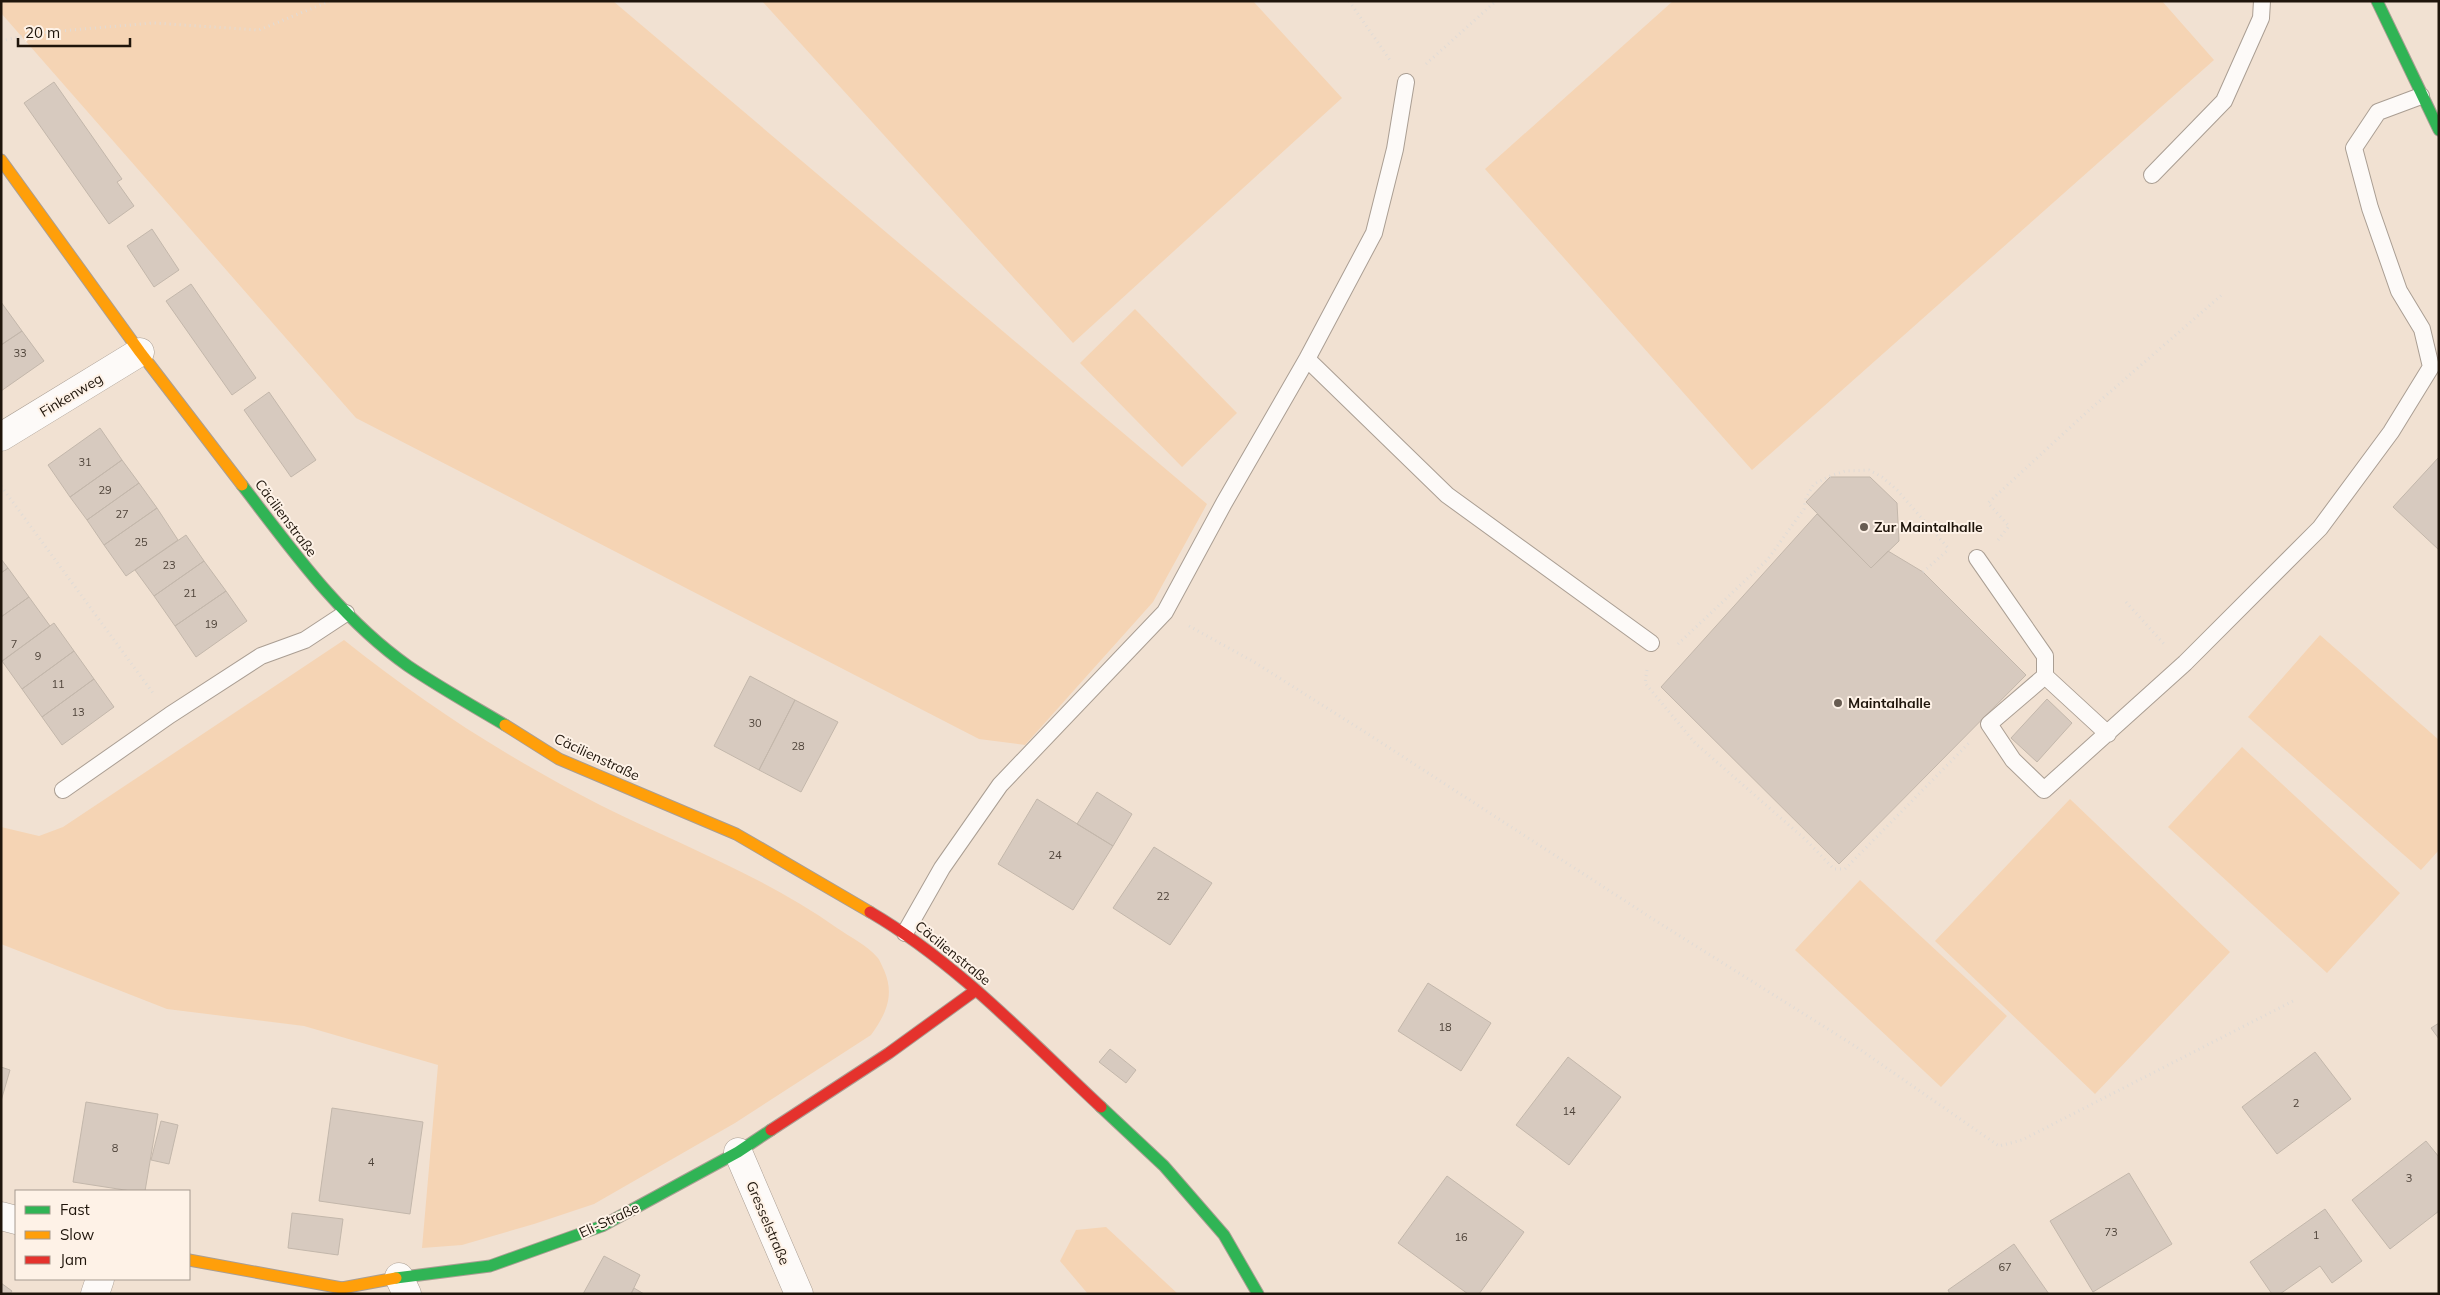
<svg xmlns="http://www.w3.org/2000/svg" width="2440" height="1295" font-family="Mulish,sans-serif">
  <rect width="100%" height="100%" fill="#f1e1d2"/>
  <path fill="#f5d4b4" d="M1 1H613L1207 504 1153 602 1025 745 979 739 356 418 1 13Z
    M762 1H1253L1342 98 1073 343Z
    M1673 1H2162L2214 60 1752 470 1485 169Z
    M1135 309 1237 413 1182 467 1080 363Z
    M2320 635 2439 740V850L2421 870 2248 717Z
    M344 640C424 704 508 758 600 805 680 845 764 876 837 928 850 937 867 945 877 957 880 960 882 966 884 970 895 995 886 1014 871 1035L735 1123 594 1204 534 1224 462 1245 422 1248 438 1065 304 1026 167 1009 1 944V827L39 836 63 827Z
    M2242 747 2400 893 2327 973 2168 827Z
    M2070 799 2230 952 2095 1094 1935 941Z
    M1860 880 2007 1016 1941 1087 1795 950Z
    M1106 1227 1178 1294H1088L1060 1261 1076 1230Z"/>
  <path fill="#d7cabf" stroke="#c3b7ab" d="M54 82 122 179 117 182 134 206 109 224 24 103Z
    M152 229 179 270 154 287 127 246Z
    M191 284 256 378 232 395 166 301Z
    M1 302 22 331 1 345Z
    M22 331 44 361 1 391V345Z
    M269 392 316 460 291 477 244 410Z
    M100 428 122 460 70 497 48 465Z
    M2439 457V550L2393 507Z
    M122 460 139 483 87 520 70 497Z
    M1830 477H1870L1897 503 1899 541 1871 568 1806 502Z
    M139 483 157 508 104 545 87 520Z
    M157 508 178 540 126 576 104 545Z
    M1817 514 1871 568 1888 551 1923 572 2026 675 1839 864 1661 687Z
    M186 535 204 561 154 596 135 570Z
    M1 559 8 568 1 573Z
    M204 561 226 591 175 626 154 596Z
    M8 568 29 597 1 617V573Z
    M226 591 247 621 196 657 175 626Z
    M29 597 50 626 1 662V617Z
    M54 623 74 651 22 689 2 661Z
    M74 651 94 679 42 717 22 689Z
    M750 676 795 700 759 770 714 746Z
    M94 679 114 707 62 745 42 717Z
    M2047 699 2072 723 2037 762 2011 738Z
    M795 700 838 722 801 792 759 770Z
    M1097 792 1132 814 1113 846 1077 824Z
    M1037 799 1113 846 1073 910 998 864Z
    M1154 847 1212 883 1170 945 1113 908Z
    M1428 983 1491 1023 1461 1071 1398 1031Z
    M2439 1023V1039L2431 1028Z
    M1110 1049 1136 1070 1126 1083 1099 1062Z
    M2315 1052 2351 1099 2277 1154 2242 1107Z
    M1568 1057 1621 1097 1569 1165 1516 1125Z
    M1 1067 10 1070 1 1101Z
    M86 1102 158 1114 145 1191H131L73 1182Z
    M332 1108 423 1122 410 1214 319 1201Z
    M161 1121 178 1125 169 1164 151 1160Z
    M2426 1141 2439 1157V1211L2390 1249 2352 1200Z
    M2129 1173 2172 1244 2093 1292 2050 1221Z
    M1447 1176 1524 1232 1479 1294H1468L1398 1243Z
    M2325 1209 2362 1261 2332 1283 2320 1266 2280 1294H2272L2250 1262Z
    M292 1213 343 1219 338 1255 288 1248Z
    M2014 1244 2049 1294H1950L1948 1290Z
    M604 1256 640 1275 631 1294H583Z
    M1 1283 12 1291 10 1294H1Z
    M634 1288 644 1294H631Z"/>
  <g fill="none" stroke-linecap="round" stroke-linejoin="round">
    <g stroke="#aa9e93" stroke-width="18">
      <path id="lane" d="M2152 175 2224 101 2261 18 2262 1
        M1307 359 1447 495 1651 643
        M1977 558 2045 656V676L1989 724 2013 760 2044 790 2185 663 2320 528 2391 432 2431 367 2422 329 2399 291 2370 208 2354 148 2378 112 2421 96
        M2045 676 2108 734
        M63 790 170 715 261 656 305 640 346 613
        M905 933 942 868 1000 785 1165 612 1224 503 1307 359 1374 233 1395 149 1406 82"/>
    </g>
    <g stroke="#aa9e93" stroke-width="29">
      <path id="street" d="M1 437 140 352
        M738 1152 799 1294
        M1 1216 16 1220
        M399 1277 407 1294
        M95 1294 100 1279"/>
    </g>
    <g stroke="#aa9e93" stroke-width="13">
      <path id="fast" d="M2377 1 2439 130
        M242 485C292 550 340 618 408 666 439 687 473 706 505 725
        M1101 1107 1164 1166 1224 1235 1258 1294
        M396 1278 490 1266 602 1226 738 1152 771 1130"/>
    </g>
    <g stroke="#aa9e93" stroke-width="13">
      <path id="slow" d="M1 160 140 352 242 485
        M505 725 559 759 736 834 870 912
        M189 1260 342 1288 396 1278"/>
    </g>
    <g stroke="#aa9e93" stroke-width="13">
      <path id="jam" d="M870 912C957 963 1027 1038 1101 1107
        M771 1130 889 1053 976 990"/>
    </g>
    <path stroke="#e0dbd6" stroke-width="3" stroke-dasharray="1 4" stroke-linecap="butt" d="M1349 1 1390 60
      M1 41 36 33 153 23 259 30 330 1
      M1426 64 1496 1
      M1 486 153 693
      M1998 540 2009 526 1988 503 2087 412 2224 293
      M1923 572 1949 549
      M2126 602 2164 644
      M1189 626 1254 662 1368 734 1656 921 1855 1046 1999 1146 2022 1140 2295 1000
      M1678 644 1768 559 1804 509 1806 498 1814 484 1830 476 1845 471 1869 470 1882 477 1897 490 1949 549
      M1647 670 1645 683 1695 743 1806 840 1834 869H1845L1969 743"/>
    <use href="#lane" stroke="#fdfaf8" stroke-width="16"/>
    <use href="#street" stroke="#fdfaf8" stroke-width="28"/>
    <use href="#fast" stroke="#30b455" stroke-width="11"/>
    <use href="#slow" stroke="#ff9f0a" stroke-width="11"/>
    <use href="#jam" stroke="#e5322d" stroke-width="11"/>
  </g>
  <g fill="#685c51" stroke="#fef2e7" stroke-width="2">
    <circle cx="1864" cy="527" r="5"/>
    <circle cx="1838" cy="703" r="5"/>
  </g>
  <g text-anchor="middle" stroke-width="4" stroke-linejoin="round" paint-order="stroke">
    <g font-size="11" fill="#4f443a">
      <text x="20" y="357">33</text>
      <text x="85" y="466">31</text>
      <text x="105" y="494">29</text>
      <text x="122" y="518">27</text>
      <text x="141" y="546">25</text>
      <text x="169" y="569">23</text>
      <text x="190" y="597">21</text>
      <text x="211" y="628">19</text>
      <text x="14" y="648">7</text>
      <text x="38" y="660">9</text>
      <text x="58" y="688">11</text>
      <text x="78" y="716">13</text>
      <text x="755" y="727">30</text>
      <text x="798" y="750">28</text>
      <text x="1055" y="859">24</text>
      <text x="1163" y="900">22</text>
      <text x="1445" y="1031">18</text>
      <text x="2296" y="1107">2</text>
      <text x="1569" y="1115">14</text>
      <text x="115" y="1152">8</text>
      <text x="371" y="1166">4</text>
      <text x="2409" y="1182">3</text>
      <text x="2111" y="1236">73</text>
      <text x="2316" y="1239">1</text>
      <text x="1461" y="1241">16</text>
      <text x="2005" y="1271">67</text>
    </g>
    <g font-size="14" fill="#1f150b" stroke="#fef2e7">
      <text transform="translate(71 395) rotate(-31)" y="5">Finkenweg</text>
      <text transform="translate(286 518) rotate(53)" y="5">Cäcilienstraße</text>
      <text transform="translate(597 757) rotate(25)" y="5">Cäcilienstraße</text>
      <text transform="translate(953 953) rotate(39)" y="5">Cäcilienstraße</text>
      <text transform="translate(609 1220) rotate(-25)" y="5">Eli-Straße</text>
      <text transform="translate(768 1223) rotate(67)" y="5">Gresselstraße</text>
    </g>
    <g font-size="14" font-weight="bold" fill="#1f150b" stroke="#fef2e7" text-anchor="start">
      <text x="1874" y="532">Zur Maintalhalle</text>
      <text x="1848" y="708">Maintalhalle</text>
    </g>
  </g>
  <rect width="2440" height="1295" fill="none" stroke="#1f150b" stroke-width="5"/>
  <rect x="15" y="1190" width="175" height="90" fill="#fef2e7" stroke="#a59a8f"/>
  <rect x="25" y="1206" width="25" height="8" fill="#30b455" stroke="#a59a8f"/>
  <text x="60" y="1215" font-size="15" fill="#1f150b">Fast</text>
  <rect x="25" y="1231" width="25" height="8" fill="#ff9f0a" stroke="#a59a8f"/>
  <text x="60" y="1240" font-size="15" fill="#1f150b">Slow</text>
  <rect x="25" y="1256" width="25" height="8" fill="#e5322d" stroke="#a59a8f"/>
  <text x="60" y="1265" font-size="15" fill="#1f150b">Jam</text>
  <path d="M18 38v8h112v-8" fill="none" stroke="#1f150b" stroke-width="2.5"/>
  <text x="25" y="38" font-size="15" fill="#1f150b" stroke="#fef2e7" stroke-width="4" paint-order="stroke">20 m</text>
</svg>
